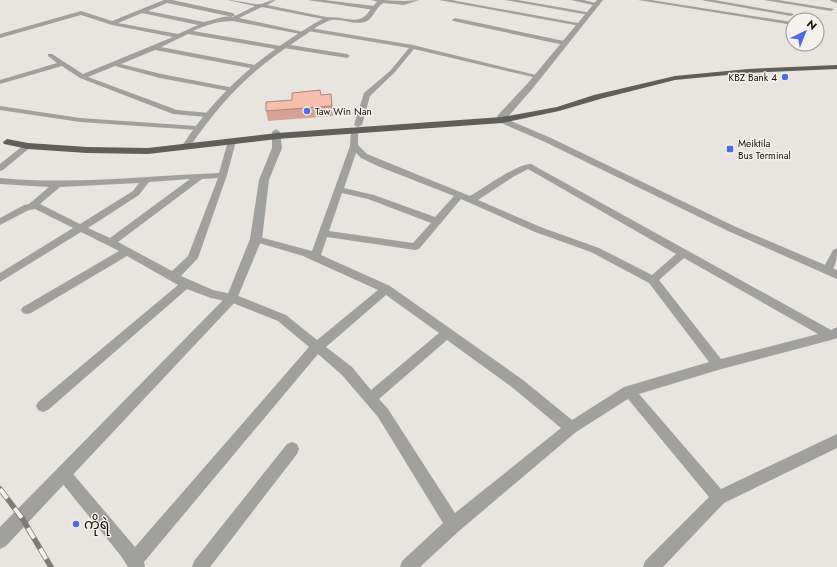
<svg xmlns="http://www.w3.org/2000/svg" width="837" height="567" font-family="Jost,'Noto Sans Myanmar',sans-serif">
  <rect width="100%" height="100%" fill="#e8e4e0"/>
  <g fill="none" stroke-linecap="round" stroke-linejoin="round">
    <path fill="#a0a09e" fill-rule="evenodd" d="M164 0H172L233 13 235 16 255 6 227 0C237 0 253 5 260 4 266 3 269 0 276 0L267 5 331 18 328 20 262 7 239 18 308 33 305 35 233 21C218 21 206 25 193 31L281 46 284 44 347 54 350 56 347 58 284 48 281 50 188 34 161 47 255 65 258 67 255 69 155 50 121 64 161 74 229 87 233 89 229 91 160 78 115 66 88 77 177 110 209 113 210 115 206 117 173 114 80 78 62 66 0 84V80L57 63 48 56V54H52L83 74 173 37 112 25 81 15 0 38V34L81 11 112 21ZM167 3 233 17 234 16 223 17 204 22 148 11ZM142 13 198 25 178 34 118 23Z
      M308 0H324L374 6 377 8 374 10Z
      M371 0H384L385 1 382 3Z
      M439 0H451L583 24 580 26Z
      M505 0H518L592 13 589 15Z
      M571 0H583L600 4 597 6Z
      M638 0H651L792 22 793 25Z
      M701 0H714L794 14 791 16Z
      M764 0H778L834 9 831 11Z
      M830 0H837V3L831 1Z
      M455 18 564 41 567 43 564 45 453 21 452 20Z
      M310 28 413 45 540 76 537 78 414 49 394 73 370 96 362 125 358 127 354 125 364 93 390 71 409 48 308 31 307 30Z
      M0 106 80 118 197 126 201 128 197 130 80 122 0 110Z
      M351 128H357L358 130V145L367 154 470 196C481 190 520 162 531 164L831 330 837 327V338L835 339 718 370 639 394 721 489 837 434V448L724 503 663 567H643L645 561 709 497 628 399 576 432 459 531 420 567H400L402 561 443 523 378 417 342 375 318 354 144 562 145 567H128L121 556 58 478 56 473 58 468 63 466 68 468 135 547 309 347 278 321 230 302 211 298 187 289 48 410 43 412 38 410 36 406 38 402 178 285 127 256 31 313 27 314 23 313 21 310 23 307 119 251 81 232 0 282V273L73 228 35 209 29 210 0 225V218L24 205 29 204 49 187 0 184V178C73 185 146 176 219 173L228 141 229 139H235L236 141 227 175 198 258 181 276 213 290 236 295 286 315 317 340 378 290 303 256 252 241 251 239 256 236 312 251 350 146ZM356 153 361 158 380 167 454 196 435 217 374 195 344 188ZM528 169 676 254 652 275 599 248 543 228 478 200 513 177ZM218 178 188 256 172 271 118 242 202 179ZM190 179 110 238 88 228 139 195 149 182ZM139 183 133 191 80 224 40 204 60 187ZM342 193 368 199 431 223 413 243 329 231ZM461 199 535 232 591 252 649 283 709 362 624 387 572 420 523 380 390 286 321 255 327 237 415 250 419 249ZM684 258 818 334 721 359 659 280ZM386 295 439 333 371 390 352 367 326 347ZM447 340 513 388 561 428 455 513 388 409 379 399Z
      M25 144H28L32 146 3 170 0 171V164Z
      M837 248C837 259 836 264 831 273H823L822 270 832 252 833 250Z
      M292 442 297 444 299 449 297 454 210 567H192L194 561 287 444Z"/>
    <path fill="#a0a09e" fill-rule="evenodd" d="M380 0 404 1 419 0 404 5 383 3C376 7 374 17 367 21 354 27 340 16 328 21 318 25 308 33 299 39 250 71 222 100 189 148H183L182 146C211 101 248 66 293 37 304 30 314 23 325 18 337 15 353 23 362 18 370 14 372 4 380 0Z
      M597 0H603L533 88 506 119 551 138 736 227 837 270V279L728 231 545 142 499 122 497 117 498 115 527 84Z
      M276 129 280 132 282 148 269 180 262 239 236 301 6 546 0 549V527L227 296 250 239 259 180 272 148V132Z"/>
    <path fill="#5e5e5a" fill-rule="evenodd" d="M837 65V69L748 73 675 80 600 99 559 111 502 123 277 139 148 154 87 153 28 149 4 144 3 142 7 139 28 143 87 147 148 148 277 133 502 117 557 107 594 95 675 76 748 69Z"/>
    <g stroke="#7e7b78" stroke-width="5.5">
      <path id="rail" d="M0 489 22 518 51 567"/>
    </g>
    <use href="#rail" stroke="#f5f1ed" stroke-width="4" stroke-dasharray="12" stroke-linecap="butt"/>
  </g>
  <path fill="#d4a394" d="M331 94 333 116 268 121 266 111 321 95Z"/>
  <path fill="#f6beac" stroke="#ac8578" d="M320 90 321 95 331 94 332 106 266 111V102L292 100V93Z"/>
  <g fill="#4e6bdf" stroke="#f5f1ed" stroke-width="1.5">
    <circle cx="785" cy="77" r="4"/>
    <circle cx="307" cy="111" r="4"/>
    <rect x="726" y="145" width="8" height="8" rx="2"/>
    <circle cx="76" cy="524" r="4"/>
  </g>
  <g text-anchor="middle" stroke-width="3" stroke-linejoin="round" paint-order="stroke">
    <g font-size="10" fill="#11100e" stroke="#f5f1ed" text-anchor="start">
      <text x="777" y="81" text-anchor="end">KBZ Bank 4</text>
      <text x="315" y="115">Taw Win Nan</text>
      <text x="738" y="147">Meiktila<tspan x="738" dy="12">Bus Terminal</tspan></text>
    </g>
    <g font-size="14" fill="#11100e" stroke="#f5f1ed" text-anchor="start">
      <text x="84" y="529">ကိုရဲ</text>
    </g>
  </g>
  <g transform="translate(805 32) rotate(43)"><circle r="19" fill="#f5f1ed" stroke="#9a9794"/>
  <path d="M0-3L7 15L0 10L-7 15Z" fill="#4e6bdf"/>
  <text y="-6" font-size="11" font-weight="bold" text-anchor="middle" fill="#11100e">N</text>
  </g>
</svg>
